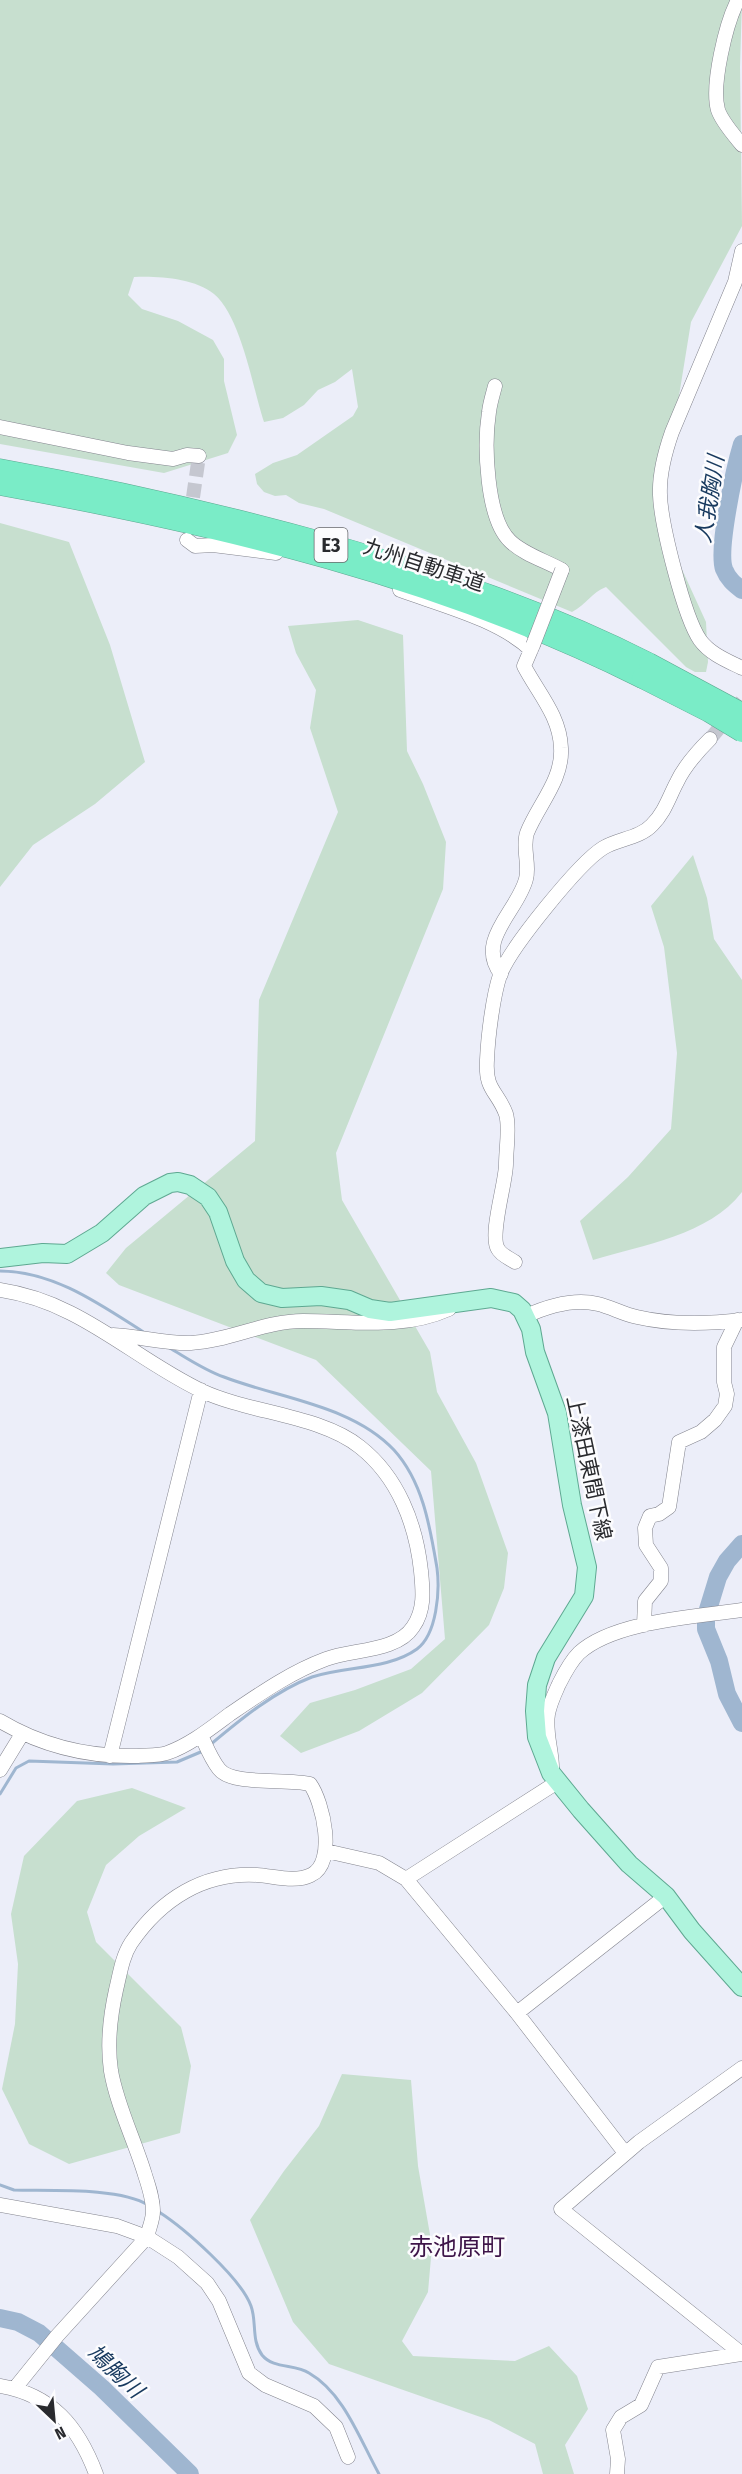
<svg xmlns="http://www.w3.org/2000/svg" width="742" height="2474" font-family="'Fira Sans Condensed','Noto Sans JP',sans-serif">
  <rect width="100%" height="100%" fill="#eceef9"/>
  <path fill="#c7dfcf" d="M0 0H742L740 67 742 226 691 322 659 519 706 622 708 662 706 672H695L686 667 606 587C592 592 586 605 572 612L324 509 299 503 286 495 275 496 264 492 257 484 255 474 273 463 297 455 353 416 358 407 352 369 335 382 318 390 304 405 283 418 264 422C253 389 241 316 214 294 194 278 159 276 134 277L128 295 142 309 178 321 213 340 224 359V381L237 435 228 453 164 473 0 444Z
    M0 523 69 542 110 645 145 762 95 804 33 845 0 887Z
    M358 620 403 635 407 751 423 784 446 842 443 889 336 1153 342 1200 430 1352 437 1392 476 1463 508 1553 504 1588 489 1625 422 1693 359 1731 301 1753 280 1736 310 1703 355 1690 411 1669 445 1639 431 1471 316 1360 119 1285 106 1273 126 1248 255 1141 259 1000 338 812 310 728 316 690 296 653 288 626Z
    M693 855 707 898 714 939 742 980V1192C709 1235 643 1245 593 1260L580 1221 628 1177 671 1129 677 1053 664 947 651 906Z
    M132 1788 186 1808 139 1836 106 1865 87 1912 96 1942 181 2027 191 2066 180 2133 69 2164 29 2144 2 2089 15 2024 18 1964 11 1914 24 1856 77 1801Z
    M342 2074 411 2080 418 2166 432 2246 428 2292 402 2341 413 2356 515 2361 549 2346 577 2376 588 2409 565 2445 574 2474H543L535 2444 489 2420 329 2364 293 2322 250 2220 284 2171 319 2126Z"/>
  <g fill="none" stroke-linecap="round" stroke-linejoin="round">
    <path stroke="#9fb6d0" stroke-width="3" d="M0 1271C54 1271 101 1305 145 1333
      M168 1347C187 1358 204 1370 224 1377 278 1398 352 1405 394 1450 423 1482 430 1527 437 1568 440 1591 437 1634 417 1649 388 1670 345 1666 312 1677 275 1691 241 1719 210 1745
      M0 1794 16 1768 29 1761 113 1764 177 1762 203 1751
      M0 2185 14 2190C48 2191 120 2187 148 2205
      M159 2212C184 2228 241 2278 251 2306 257 2322 251 2340 262 2355 273 2369 295 2364 309 2373 344 2393 360 2440 379 2474"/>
    <path stroke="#9fb6d0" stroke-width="18" d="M742 444C735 467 717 549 724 569 728 579 734 584 742 590
      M742 1544 727 1561 718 1577 706 1616V1629L719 1661 727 1694 742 1723
      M0 2318 18 2322 39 2333 102 2388 190 2474"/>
    <path stroke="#c5c7d0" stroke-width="14" stroke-dasharray="14 7" stroke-linecap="butt" d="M190 518 199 456
      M710 739 742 701"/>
    <g stroke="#83848e" stroke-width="15">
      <path id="minor" d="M738 0C726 23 711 85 718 110 722 122 734 135 742 145
        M742 251 735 282 672 432C665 452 659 473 660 495 661 524 684 617 700 640 710 654 728 661 742 668
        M495 386C493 394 490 403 489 412 484 444 486 518 510 541 523 554 546 561 562 570
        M0 427 128 453 173 459 187 455 199 456
        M187 540 195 546 213 545 276 553
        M400 590C441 605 500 620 531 650
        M501 974C475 940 518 911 526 879 530 864 522 848 527 833 538 805 563 780 561 748 560 716 538 693 524 666L533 645
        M515 1262C509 1258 501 1255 498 1249 489 1235 506 1183 506 1164 506 1149 510 1127 506 1114 497 1090 485 1091 487 1060 488 1036 493 996 500 975 510 948 579 863 603 848 618 839 640 838 652 825 665 812 669 797 677 782 685 765 697 752 710 739
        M0 1290C81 1302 131 1357 202 1391 249 1413 320 1415 360 1447 398 1477 416 1524 421 1571 423 1591 425 1610 413 1627 397 1652 352 1649 326 1659 291 1672 261 1693 230 1714 211 1728 190 1745 167 1753 158 1756 146 1755 136 1756 87 1757 42 1746 0 1721
        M526 1316C548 1306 574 1298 598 1304 611 1307 623 1314 637 1317 671 1325 708 1324 742 1320
        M113 1335C139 1336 165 1344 191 1343 229 1341 265 1321 303 1321 352 1321 402 1330 449 1309
        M644 1625 645 1601 661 1581V1568L646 1545 645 1528 650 1516 659 1514 669 1507 679 1442 701 1432 715 1420 725 1406 727 1394 724 1382V1347L737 1320
        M110 1756 201 1390
        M552 1768C552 1750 545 1733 548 1714 550 1703 555 1693 559 1684 564 1674 571 1661 579 1653 614 1621 696 1617 742 1610
        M0 1770 22 1734
        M326 1851 379 1863 406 1879 517 2013 625 2153
        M406 1879 559 1781
        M517 2013 666 1896
        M742 2068 639 2142 561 2209 742 2354
        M0 2205 117 2226 147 2237 178 2257 207 2283 219 2301 249 2373 265 2385 314 2406 336 2427 348 2457
        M0 2386C52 2395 78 2426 96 2474
        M15 2388 57 2336 147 2237C149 2228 153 2220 153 2211 153 2199 149 2187 145 2175 135 2141 117 2106 111 2071 107 2044 110 2017 116 1990 120 1974 122 1957 131 1943 161 1899 204 1872 257 1875 274 1876 295 1883 311 1875 337 1863 323 1802 310 1784 287 1778 232 1786 219 1769 211 1759 206 1746 201 1735
        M617 2474 618 2459 613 2430 621 2417 641 2405 658 2367 741 2354"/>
    </g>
    <g stroke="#5ea891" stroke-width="20">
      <path id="major" d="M0 1258 43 1253 67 1254 102 1233 144 1196 170 1183 178 1182 190 1185 208 1197 218 1212 235 1261 246 1280 261 1293 282 1298 321 1296 349 1300 370 1309 390 1312 491 1298 514 1303 522 1310 531 1329 535 1352 557 1413 572 1505 587 1567 584 1596 546 1658 537 1685 535 1711 537 1737 551 1773 581 1810 629 1864 666 1896 692 1931 742 1987"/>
    </g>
    <g stroke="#5ea891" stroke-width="21">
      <path id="highway" d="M0 469C111 489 221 514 329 544 438 575 547 611 649 663
        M0 485C220 525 441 577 642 678"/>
    </g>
    <use href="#minor" stroke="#fff" stroke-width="14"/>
    <use href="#major" stroke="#aff4dd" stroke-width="18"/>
    <use href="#highway" stroke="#7aecc7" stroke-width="20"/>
    <g stroke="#83848e" stroke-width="15" stroke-linecap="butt">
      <path id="minor-bridge" d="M533 645 562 570"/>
    </g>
    <g stroke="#5ea891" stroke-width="21" stroke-linecap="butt">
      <path id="highway-bridge" d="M649 663 742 713
        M642 678 709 712 742 732"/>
    </g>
    <use href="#minor-bridge" stroke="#fff" stroke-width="14"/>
    <use href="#highway-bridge" stroke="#7aecc7" stroke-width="20"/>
  </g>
  <g text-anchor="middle" stroke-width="5" stroke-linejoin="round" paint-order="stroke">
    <rect fill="#fcfcfe" stroke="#68696c" stroke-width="1.5" x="314.5" y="528" width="33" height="34" rx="4.5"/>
    <g font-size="20" font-weight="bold" fill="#292a2e">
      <text x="331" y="552">E3</text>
    </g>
    <g font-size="21" fill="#292a2e" stroke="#fcfcfe">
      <text transform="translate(424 565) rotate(18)" y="7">九州自動車道</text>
      <text transform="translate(589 1468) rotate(78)" y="7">上漆田東間下線</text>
    </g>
    <g font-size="22" font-style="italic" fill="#17395e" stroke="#fcfcfe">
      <text transform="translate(709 499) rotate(-81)" y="8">人我胸川</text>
      <text transform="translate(116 2371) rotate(43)" y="8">鳩胸川</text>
    </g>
    <g font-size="24" fill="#3e1549" stroke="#fcfcfe">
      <text x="457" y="2255">赤池原町</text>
    </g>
  </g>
  <g transform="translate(54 2420) rotate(154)" stroke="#fcfcfe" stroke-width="4.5" paint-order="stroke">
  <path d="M0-4.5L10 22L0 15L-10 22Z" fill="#292a2e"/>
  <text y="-9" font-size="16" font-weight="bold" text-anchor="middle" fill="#292a2e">N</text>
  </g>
</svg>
